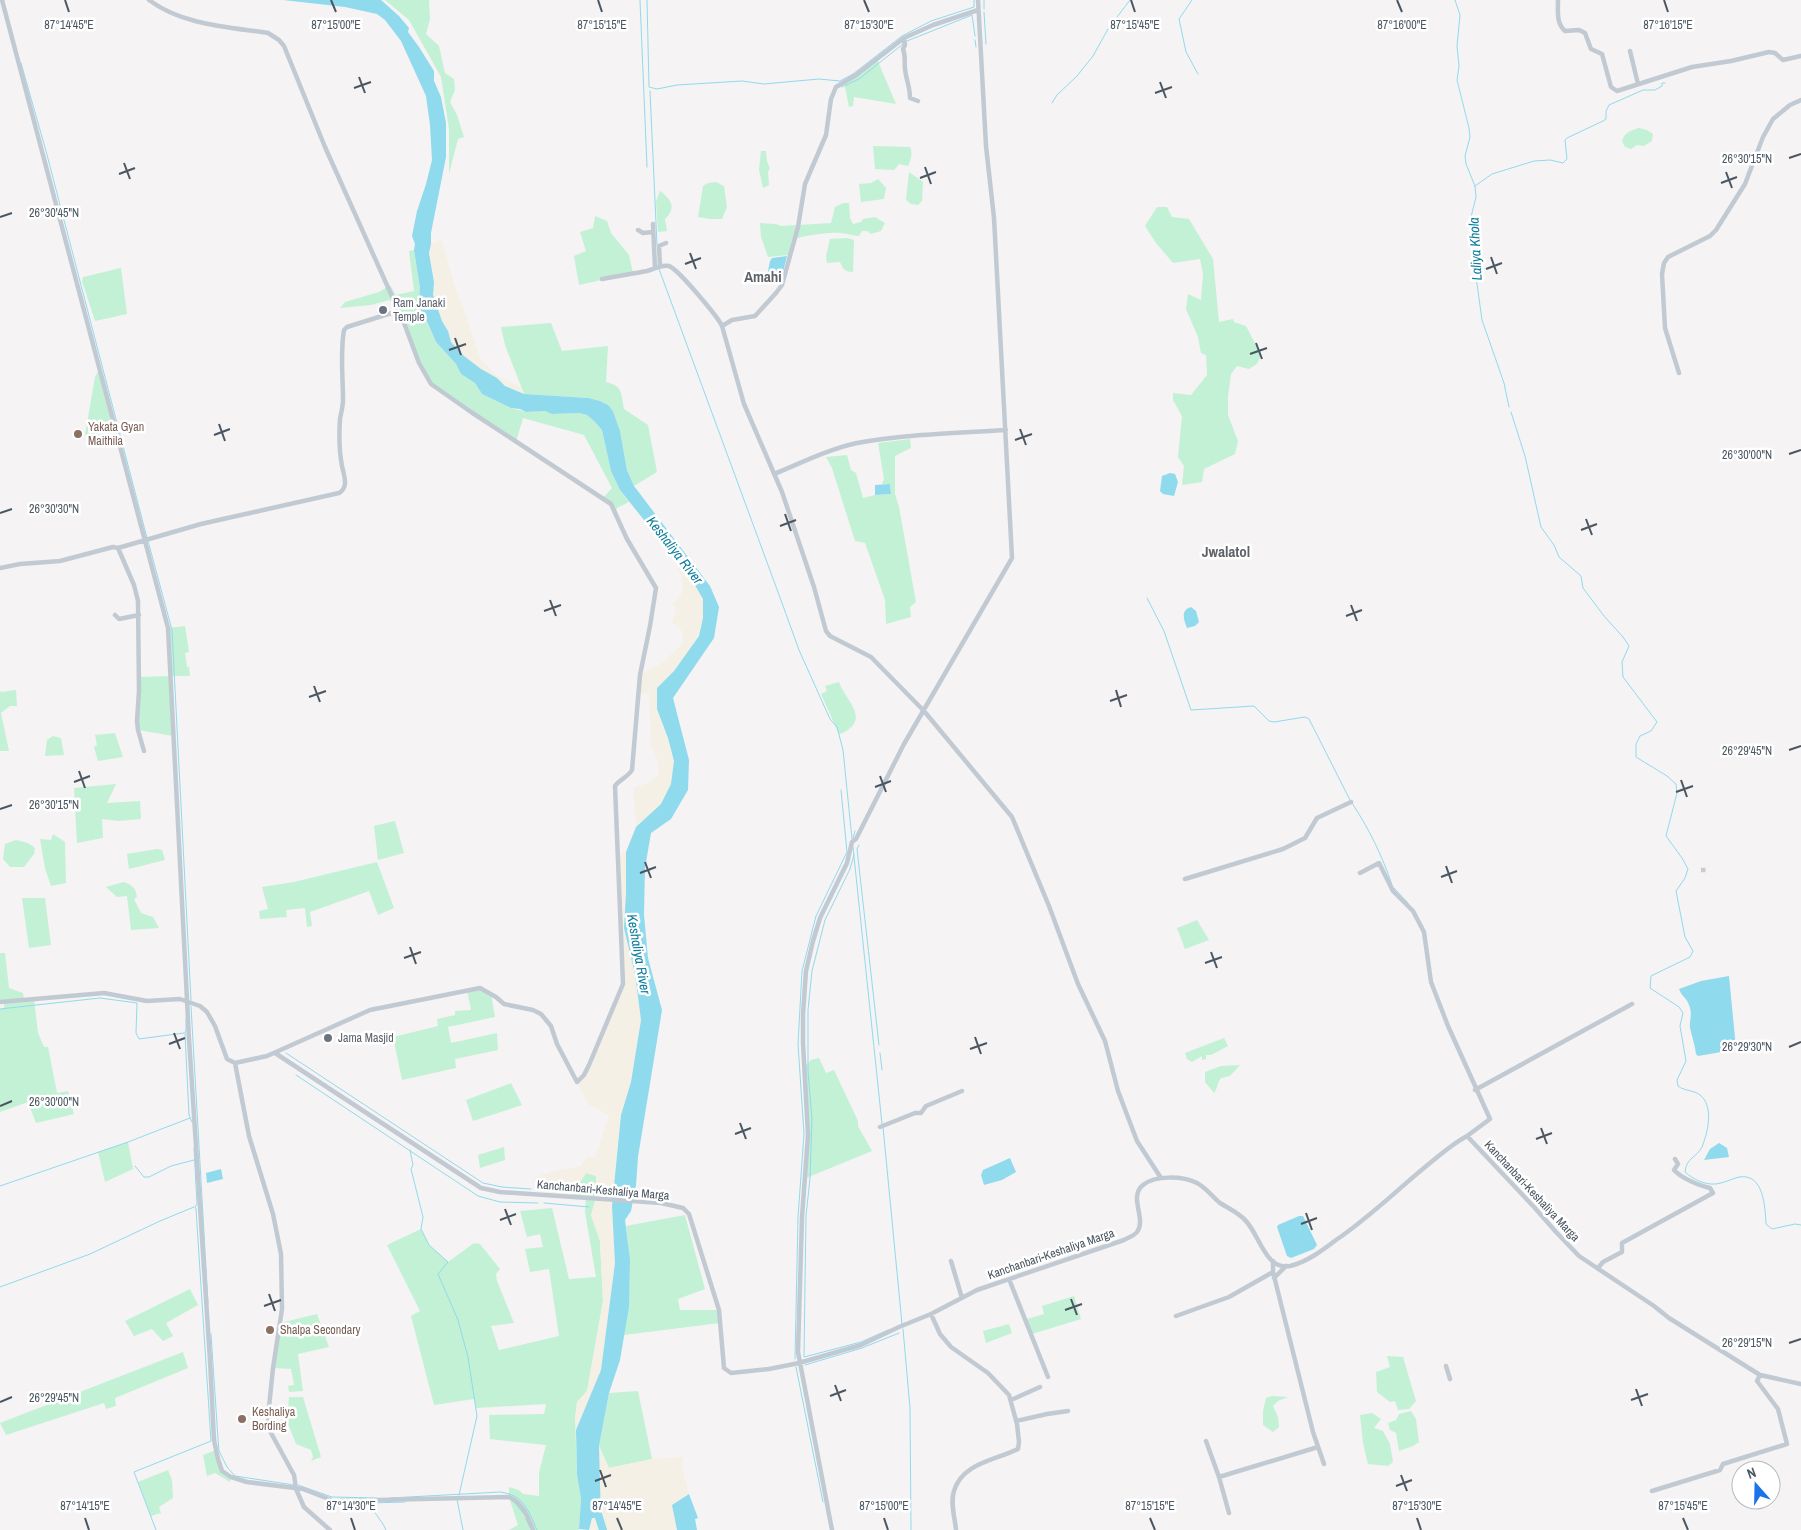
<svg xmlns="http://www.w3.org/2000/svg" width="1801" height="1530" font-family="'Archivo Narrow',sans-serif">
  <rect width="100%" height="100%" fill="#f5f3f3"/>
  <path fill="#c3f1d5" d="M385 0H429L430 19 426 34 439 46 445 73 454 79 455 90 450 102 457 115 464 137 458 139 449 174V129L441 77 409 20Z
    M877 59 896 104 854 97 853 106 849 107 844 82Z
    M1639 128 1647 130 1653 134 1652 141 1644 146 1637 145 1631 149 1625 147 1622 141C1625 132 1630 131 1639 128Z
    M873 146 910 147C913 153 911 160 908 166L899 164 894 170 875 169Z
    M761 151H766L767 161 770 169 768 171 769 185 763 188 759 170Z
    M909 172 923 182 922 201 918 205 911 204 906 200Z
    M878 179 886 188 884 199 861 202 859 184 871 183Z
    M716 182 724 186 727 207 722 219H711L698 217 703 186 708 183Z
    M660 191C671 199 677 208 665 219L667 231 658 232 656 201Z
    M843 203H849L850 218 853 224 861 222 863 219 875 217 885 223 881 231 871 234 867 231H862L859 236C853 236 846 233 840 233 830 232 801 236 792 240L789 255 768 257 761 237 760 223 776 224 781 226 831 223 835 207Z
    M1157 207H1167L1172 217 1189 219 1213 259 1219 322 1233 319 1234 322 1246 326 1261 355 1257 364 1249 369 1237 366 1231 374 1228 397V415L1238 441 1235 454 1204 469 1202 482 1182 485 1184 466 1178 457 1182 416 1173 400V393L1191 395 1207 375 1206 355 1201 353 1198 337 1186 309 1188 294 1201 300 1203 274 1200 259 1173 263 1156 243 1145 226Z
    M595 216 607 221 611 233 629 255 633 273 579 285 574 256 586 251 580 232 593 228Z
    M847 238 854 240 853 272C845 272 843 269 840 262L827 263 826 256 830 239Z
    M414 250 420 288V308L436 342 456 364 461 374 475 383 482 394 511 408 527 412 545 411 552 414 579 413 587 415 595 422 602 430 611 471 620 490 629 502 617 508 615 514 611 504 603 498 612 488 584 435 523 418 516 442 431 384 419 363 398 311 390 300 371 305 340 308 345 302 379 292 390 285 396 295 414 291 409 251Z
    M121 268 127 314 95 321 82 281 83 277Z
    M551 323 562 351 608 346 606 382C623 386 621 393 624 409L648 425 657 472 634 486 627 470 620 431 613 411 608 405 600 401 589 398 524 394 505 345 501 327Z
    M99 370 117 433 85 435 95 377Z
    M910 439 911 448 895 456V494L899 507 916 602 910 607 911 617 886 624 885 600 865 543 855 541 832 468 826 457 847 455 851 470 856 473 863 498 875 495 891 494 890 484H882L884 479 878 443Z
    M185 626 189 652 185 653 187 667H189L190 676H170L173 736 138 730 139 677 170 676 168 628Z
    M839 682C844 698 867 715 849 729 845 732 843 733 839 734L821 694 827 691 825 686Z
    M0 690 1 692 16 690 17 706H10L1 713 9 751H0Z
    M115 733 123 757 98 761 94 747 97 745 95 735Z
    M53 736 61 738 64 755 45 756 47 740Z
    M116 784 107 803 140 801 141 819 119 821 102 819 103 838 77 843 74 788Z
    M395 821 404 853 378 860 374 826Z
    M53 834 65 842 66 883 51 886 45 868 40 839 51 840Z
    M16 840 28 843 35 848 34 854 24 867H10L3 859 5 844Z
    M157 849 162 850 165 860 129 869 127 854Z
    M377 862 394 908 378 915 369 891 310 912 312 926 307 927 305 908 286 910 287 917 260 919 259 911 268 909 262 887 294 882Z
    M124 882C132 885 136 888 137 897L134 899 141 913 153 917 159 928 131 930 127 896 117 897 106 887Z
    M22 898H45L51 945 29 948Z
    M1197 920 1209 940 1185 949 1177 928Z
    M0 953H5L9 988 23 993 24 1000 34 999 38 1033 44 1047H48L57 1093 68 1091 74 1114 36 1123 28 1102 0 1112V1009L4 1008V1002H0Z
    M480 988 491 994 495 1017 448 1027 451 1043 497 1033 498 1050 455 1059 456 1068 402 1080 393 1037 438 1026 437 1019 455 1015V1011L471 1010 467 990Z
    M1224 1038 1228 1046 1211 1055H1206V1059L1202 1060V1056L1192 1062 1187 1059 1185 1053Z
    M819 1058 826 1073 834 1070 858 1121V1126L872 1151 806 1178 808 1135 805 1066 811 1060Z
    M1240 1065 1230 1076 1221 1078C1217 1083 1218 1088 1214 1093L1205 1082V1072L1221 1066Z
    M511 1083 522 1105 473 1121 466 1100Z
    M128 1142 133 1169 105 1182 98 1152Z
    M504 1147 505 1160 480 1168 478 1155Z
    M586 1172 596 1176V1198L591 1215 600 1241 603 1301 587 1391 577 1402 575 1418 577 1475 581 1499 579 1529V1530H509L518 1525 509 1497V1487L519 1490 523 1494 539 1496V1473L546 1445 490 1439 489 1415 544 1414 546 1404 476 1408 474 1399 434 1405 411 1316 420 1311 387 1245 421 1229 429 1245 448 1262 474 1243 480 1244 500 1269 496 1274 497 1281 514 1323 491 1326 499 1350 559 1336 549 1269 530 1272 525 1249 543 1247 540 1234 527 1237 520 1211 552 1208 569 1279 596 1277 585 1212 586 1198 571 1197Z
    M685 1215 705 1289 678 1299 680 1310H719L720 1323 624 1335C631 1297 631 1264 626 1226Z
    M190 1289 198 1305 166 1323 173 1336 163 1341 152 1329 134 1336 125 1321Z
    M1074 1296 1081 1319 1032 1334 1027 1319 1044 1314 1042 1306Z
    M317 1314 329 1347 298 1354 303 1391 289 1392 288 1386 294 1385 291 1369 273 1368 280 1323Z
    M1009 1324 1012 1333 986 1343 983 1331Z
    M183 1352 188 1368 115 1398 116 1406 106 1409 104 1403 6 1435 0 1423Z
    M1387 1356 1403 1357 1416 1401 1409 1409 1398 1410 1395 1401 1390 1402 1377 1392 1376 1372 1390 1367Z
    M638 1391 652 1459 609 1468 599 1446 609 1393Z
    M1272 1396 1288 1397 1278 1401 1273 1406 1278 1417 1279 1427 1273 1432 1263 1425V1411L1266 1398Z
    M289 1397H303L321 1457 311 1461 313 1457 311 1450 296 1444 287 1421Z
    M1411 1411 1416 1419 1419 1442 1413 1446 1399 1451 1396 1433 1390 1430 1388 1423 1396 1420 1399 1414Z
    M1372 1413 1381 1419 1374 1428 1383 1431 1390 1444 1393 1462 1388 1466 1368 1464 1363 1443 1360 1415Z
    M216 1450 222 1470 231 1477 230 1482 215 1473 207 1476 203 1455Z
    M168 1470 172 1480 173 1498 159 1507 161 1513 151 1516 138 1482Z"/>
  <path fill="#f5f0e5" d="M442 240 455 287 463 307 480 358 494 374 521 387 524 394C506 387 463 360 452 344 449 339 449 334 447 329 442 319 435 308 433 297 432 292 434 287 434 282 434 268 428 257 431 244Z
    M675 559C683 570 700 586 703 600 711 634 678 666 657 688L674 761 671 784 662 803 636 827 633 788C647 783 662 782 658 763 656 756 654 751 651 745L649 693 638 694 640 675 662 663 683 643C683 633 682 627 672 623L676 611 673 603C690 591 680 576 675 559Z
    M626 852V893L624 928 635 974 641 1020 631 1082 621 1115 612 1206 615 1263 601 1370 576 1430 575 1418 577 1402 587 1391 603 1301 600 1241 591 1215 596 1198V1176L586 1173 571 1197C552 1195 538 1200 534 1178L550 1172 581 1166 587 1156 595 1158 609 1115 588 1104 577 1082 584 1075 623 984 618 854Z
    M599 1446 609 1468 652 1459 684 1457 682 1467 689 1494 672 1505 677 1530H589L592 1518 601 1517Z"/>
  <path fill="#90daee" d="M283 0H381L399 16 409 28 408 32 419 47 434 71V81L441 97 446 123V157L431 233V244L429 253 434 282 433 295 442 321 448 331 451 342 464 356 481 369 497 378 505 386 524 394 589 398 600 401 608 405 613 411 620 431 627 470 634 486 710 586 719 607 714 638 673 698 689 760 688 790 671 819 651 833 645 868 644 915 648 958 662 1010 638 1157 636 1185 631 1211 625 1220 630 1260 629 1307 620 1360 609 1393 599 1446 601 1518H592L589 1530 579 1529 581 1499 577 1475 576 1430 601 1370 615 1263 612 1206 621 1115 631 1082 641 1020 635 974 624 928 626 893V852L636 827 661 804 671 784 674 761 668 738 657 709V688L674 671 699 636 703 618V599L692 580 620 490 611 471 602 430 595 422 587 415 579 413 552 414 545 411 526 412 520 409 511 408 482 394 475 383 461 374 456 364 436 342 428 324 420 308 416 306 419 303 420 288 414 250 415 244 412 236 417 211 426 184 432 160 430 125 426 96 401 41 385 20 377 14 345 7Z
    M787 256 782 276H770L768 271 770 261 772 258Z
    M1170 473 1175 474 1178 482 1174 496 1163 494 1160 491 1162 476Z
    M890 484 891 494 875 495V485Z
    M1191 607 1196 611 1199 622 1195 626 1187 628C1184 620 1180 610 1191 607Z
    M1729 976 1736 1048 1733 1050 1698 1056 1696 1054C1695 1045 1692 1037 1690 1028 1689 1021 1693 1014 1689 1005 1687 998 1682 997 1679 989L1701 981Z
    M1719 1143 1727 1148 1729 1157 1704 1160 1710 1149Z
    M1010 1158 1016 1172 1002 1180 984 1185 981 1175 983 1170Z
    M221 1169 223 1179 207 1183 206 1173Z
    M1299 1216H1303L1317 1245 1314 1249 1291 1258 1287 1256 1277 1227 1278 1225Z
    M689 1494 698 1518 695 1519 697 1530H677L672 1505Z"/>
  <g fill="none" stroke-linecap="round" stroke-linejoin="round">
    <path stroke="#90daee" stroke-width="1" d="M640 0 647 167
      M647 0 649 87 657 89 677 85 742 81 764 84 819 79 840 81 853 74 902 36 931 21 974 7V0
      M984 0V9
      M1192 0 1179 19 1186 52 1198 74
      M1455 0 1460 15 1457 46 1459 66 1457 80 1469 128 1470 137 1465 156 1466 164 1475 186 1476 197 1470 221 1473 255 1482 320 1504 383 1509 407
      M984 12 986 44
      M975 40 976 47
      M907 41 972 15 975 36
      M21 63 46 151 147 538
      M842 87 859 79 903 44
      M650 91 657 245
      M1052 103 1057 95 1077 76 1093 56 1108 29 1130 0
      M1475 186 1492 174 1534 161 1550 160 1563 163 1567 159 1565 140 1567 138 1603 121 1606 119V111L1609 105 1643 90H1655L1662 86V83H1665
      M659 269 782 603 799 650 830 719 837 727 843 750 852 839
      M1511 412 1525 456 1541 527 1554 545 1559 557 1581 576 1583 588 1604 616 1623 637 1629 646 1622 662 1623 677 1657 722 1651 731 1640 736 1636 744V757L1667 776 1676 784 1677 793 1666 836 1682 858 1688 869 1685 878 1676 891 1685 937 1693 951 1690 957 1651 976 1650 988 1679 1007 1683 1013 1680 1026 1686 1061 1677 1080 1678 1086C1684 1091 1694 1090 1700 1095 1714 1106 1708 1132 1702 1147 1697 1157 1686 1158 1685 1172 1693 1179 1704 1185 1716 1184 1724 1183 1731 1179 1739 1177 1764 1173 1765 1207 1766 1224L1772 1229 1795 1224 1801 1225
      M148 541 172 630 191 1000
      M1147 598 1164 631 1191 710 1254 706 1269 721 1274 722 1305 717 1309 719 1350 800
      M1352 803C1369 829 1382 855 1392 885
      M853 838 855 831
      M859 845 857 849 879 1045
      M853 847 882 1124
      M854 855 850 869 825 920 812 971 808 1010V1071L812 1119 810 1178 806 1216 804 1357 861 1342 888 1330
      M1394 888 1408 903
      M191 1006 208 1303
      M0 1009 100 998 137 1003 136 1033 139 1039 184 1033
      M186 1019V1030L185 1033 189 1115 192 1122
      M286 1053 483 1183 502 1187 531 1189
      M880 1053 882 1070
      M296 1075 478 1196 500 1202 538 1203
      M883 1127 902 1324
      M410 1150 413 1165 411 1169 423 1217 421 1229 429 1245 448 1262 438 1274 458 1320 468 1357 477 1416 459 1495
      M135 1166 144 1177H149L171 1166 194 1160
      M0 1186 128 1142 190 1118
      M539 1189 613 1196
      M544 1203 589 1207
      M0 1287 90 1254 160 1221 194 1207
      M903 1329 910 1408 911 1530
      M211 1334 218 1439 219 1451 227 1467 235 1476 294 1485
      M795 1359 798 1217 804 1134 798 1044 802 971 816 916 847 852 841 790
      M805 1365 862 1348 899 1333
      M796 1367 823 1502
      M298 1485 332 1497 376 1498
      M390 1498 500 1492C524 1495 528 1510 537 1530
      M457 1499 463 1530
      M368 1503 383 1524 386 1530
      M515 1503 524 1514
      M336 1504 405 1502
      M526 1519 530 1527
      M156 1530 134 1472 211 1441 196 1209 195 1207 197 1204 194 1148"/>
    <path stroke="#90daee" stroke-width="8" d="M596 1508 603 1530"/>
    <path stroke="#caccce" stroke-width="4.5" stroke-dasharray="4.5 2" stroke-linecap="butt" d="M1701 870H1707"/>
    <path stroke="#c1cad2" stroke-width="4.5" d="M2 0 168 628 189 1039 210 1360 214 1440 218 1459 222 1471 231 1477 247 1482 303 1489 334 1501 509 1497C523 1503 528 1517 533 1530
      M1558 0C1558 11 1556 23 1565 31L1579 30 1585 33 1591 49 1602 54 1611 87 1617 91 1692 67 1731 61 1769 52 1775 53 1783 60 1801 56
      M904 38 905 45 903 49C906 56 904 61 905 69 906 80 910 86 910 98L918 101
      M1630 51 1638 84
      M653 224 655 268
      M638 230 643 233 653 232
      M660 266 659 246 666 243
      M602 279C617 276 632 274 647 271 655 269 661 264 669 266 678 269 718 317 722 326L744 404 782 492 814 587 826 631 830 636 871 657 924 711 1012 817 1049 906 1078 984 1105 1041 1118 1091 1137 1141 1161 1178
      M722 326 732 320 755 316 776 293 782 285 798 227 805 184 826 135 831 99 836 87 856 75 904 38 933 25 978 10
      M1679 373 1665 328 1662 274 1664 263 1668 257 1710 236 1716 230 1745 184 1763 137 1773 119 1790 105 1801 100
      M774 474C801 463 829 449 857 443 906 434 957 433 1006 430
      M118 548 134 585 138 601 139 691 137 721 138 730 144 751
      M0 568 20 564 60 561 113 547 118 548 201 524 339 493C349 487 344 476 342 466 339 451 339 434 340 419 341 413 343 406 343 400 343 377 340 353 344 330L347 327 398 311
      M115 615 119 619 139 615
      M1360 873 1379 863 1393 891 1413 911 1424 932 1431 982 1448 1026 1490 1119 1467 1136
      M1185 879 1283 849 1305 838 1317 818 1351 802
      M0 1002 104 993 147 1001 180 999 200 1006 207 1012 215 1026 227 1059 235 1063 267 1056 370 1010 480 988 496 997 504 1004 533 1010 541 1014 551 1026 557 1044 577 1082 584 1075 589 1065 623 984 615 786C620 779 628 777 632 770L640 675 650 626 656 588 627 539 611 504 471 412 431 384 419 363 404 323 325 147 284 46 279 40 268 33C228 27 182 25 149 0
      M275 1053 481 1188 500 1192 661 1203 683 1208 689 1214 719 1310 724 1368 731 1373 769 1369 799 1363 861 1345 899 1327 931 1314 977 1290 1124 1240C1127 1238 1134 1236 1137 1232 1147 1219 1128 1197 1143 1185 1155 1175 1183 1176 1197 1183 1205 1187 1213 1197 1220 1203 1228 1208 1239 1213 1245 1220 1259 1233 1265 1271 1290 1266 1307 1262 1323 1250 1336 1240 1370 1217 1399 1188 1430 1163 1442 1153 1454 1143 1467 1136L1534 1207 1556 1232 1579 1256 1654 1306 1669 1318 1760 1375 1801 1384
      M235 1063 249 1136 273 1214 281 1254 282 1309 273 1368 268 1417 271 1433 294 1475 296 1489 304 1507 330 1530
      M1475 1090 1632 1004
      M880 1127 915 1113H921L926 1106 962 1091
      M951 1261 962 1298
      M1273 1261V1272L1313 1432 1324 1464
      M1598 1268 1603 1262 1622 1252V1243L1713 1193 1710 1188C1700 1186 1681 1178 1674 1170L1678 1164 1675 1159
      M1274 1278 1286 1266
      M1009 1279 1048 1377
      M931 1314 940 1334 951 1347 988 1373 1009 1395 1017 1424 1019 1442 1018 1449C996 1460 962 1463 954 1491 950 1503 955 1518 956 1530
      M1176 1316 1229 1297 1273 1272
      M1446 1366 1450 1379
      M1011 1400 1040 1387
      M1016 1421 1047 1414 1068 1411
      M1206 1441 1219 1477 1229 1513
      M1219 1477 1318 1447
      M1652 1491 1720 1470 1723 1464 1787 1444 1778 1409 1757 1381 1760 1375
      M832 1530 798 1352 802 1217 808 1135 803 1043V1014L806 971 813 941 820 918 847 863 852 842 856 839 904 744 1012 558 994 218 986 146 978 0"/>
  </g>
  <path fill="none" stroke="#4a5661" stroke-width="2" d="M65 0 69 12M331 0 336 12M598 0 602 12M864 0 869 12M1131 0 1135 12M1397 0 1402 12M1664 0 1668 12M359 77 365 93M1160 82 1166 98M354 88 371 82M1155 93 1172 87M1789 158 1801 154M124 163 130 179M925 167 931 184M1726 172 1732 188M119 174 135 168M920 178 936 172M1721 183 1737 177M0 217 12 213M690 253 696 269M1491 257 1497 274M685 264 701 258M1486 269 1502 263M455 338 461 355M1256 343 1262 359M449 350 466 344M1250 354 1267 348M219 424 225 441M1020 429 1026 445M214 435 230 429M1015 440 1032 434M1789 454 1801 450M0 513 12 509M785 514 791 531M1586 519 1592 535M780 526 796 520M1581 530 1597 524M550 600 556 616M1351 605 1357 621M544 611 561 605M1346 616 1362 610M314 686 320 702M1116 690 1121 707M309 697 326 691M1110 701 1127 695M1789 750 1801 746M79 771 85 788M880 776 886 792M1681 780 1687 797M74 782 90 776M875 787 891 781M1676 792 1693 786M0 809 12 805M645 862 651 878M1446 866 1452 883M640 873 656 867M1441 877 1457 871M410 947 416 964M1211 952 1217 968M404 958 421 952M1205 963 1222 957M174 1033 180 1049M975 1037 981 1054M169 1044 185 1038M1789 1047 1801 1042M970 1049 987 1043M0 1106 12 1101M740 1123 746 1139M1541 1128 1547 1144M735 1134 751 1128M1536 1139 1552 1133M505 1209 511 1225M1306 1213 1312 1230M500 1220 516 1214M1301 1224 1317 1218M269 1294 275 1311M1071 1299 1077 1315M264 1306 281 1300M1065 1310 1082 1304M1789 1343 1801 1339M835 1385 841 1401M1636 1389 1642 1406M830 1396 846 1390M1631 1400 1648 1394M0 1402 12 1397M600 1470 606 1487M1401 1475 1407 1491M595 1481 611 1475M1396 1486 1412 1480M85 1518 89 1530M351 1518 355 1530M617 1518 622 1530M884 1518 888 1530M1150 1518 1155 1530M1417 1518 1421 1530M1683 1518 1688 1530"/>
  <g fill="#6b7280" stroke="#fff" stroke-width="2">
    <circle cx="383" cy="310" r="5"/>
    <circle cx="328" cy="1038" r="5"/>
  </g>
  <g fill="#8d6e63" stroke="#fff" stroke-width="2">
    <circle cx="78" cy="434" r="5"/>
    <circle cx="270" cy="1330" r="5"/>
    <circle cx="242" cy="1419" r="5"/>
  </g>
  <g text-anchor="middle" stroke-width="5" stroke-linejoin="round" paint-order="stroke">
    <g font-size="12" fill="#5b616d" stroke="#fff" text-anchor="start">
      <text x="393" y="307">Ram Janaki<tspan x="393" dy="14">Temple</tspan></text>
      <text x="338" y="1042">Jama Masjid</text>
    </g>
    <g font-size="12" fill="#785e54" stroke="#fff" text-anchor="start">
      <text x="88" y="431">Yakata Gyan<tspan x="88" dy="14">Maithila</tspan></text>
      <text x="280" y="1334">Shalpa Secondary</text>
      <text x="252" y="1416">Keshaliya<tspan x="252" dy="14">Bording</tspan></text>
    </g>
    <g font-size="12" fill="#4a5661" stroke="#fff">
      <text transform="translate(603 1190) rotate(5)" y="4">Kanchanbari-Keshaliya Marga</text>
      <text transform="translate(1532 1191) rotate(47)" y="4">Kanchanbari-Keshaliya Marga</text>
      <text transform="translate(1051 1254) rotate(-19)" y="4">Kanchanbari-Keshaliya Marga</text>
    </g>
    <g font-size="14" font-style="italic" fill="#0c7c9b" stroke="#fff">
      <text transform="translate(1475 249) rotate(-93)" y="5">Laliya Khola</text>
      <text transform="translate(675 550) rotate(52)" y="5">Keshaliya River</text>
      <text transform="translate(639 954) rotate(80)" y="5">Keshaliya River</text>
    </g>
    <g font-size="15" font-weight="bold" fill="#5f6368" stroke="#fff">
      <text x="763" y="282">Amahi</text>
      <text x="1226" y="557">Jwalatol</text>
    </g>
  </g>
  <g font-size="12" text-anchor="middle" fill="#4a5661" stroke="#fff" stroke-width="5" stroke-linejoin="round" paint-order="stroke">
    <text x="69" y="29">87°14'45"E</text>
    <text x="336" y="29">87°15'00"E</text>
    <text x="602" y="29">87°15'15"E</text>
    <text x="869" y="29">87°15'30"E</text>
    <text x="1135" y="29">87°15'45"E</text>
    <text x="1402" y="29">87°16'00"E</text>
    <text x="1668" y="29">87°16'15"E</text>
    <text x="1747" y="163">26°30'15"N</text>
    <text x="54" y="217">26°30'45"N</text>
    <text x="1747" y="459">26°30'00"N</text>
    <text x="54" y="513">26°30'30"N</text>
    <text x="1747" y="755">26°29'45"N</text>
    <text x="54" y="809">26°30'15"N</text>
    <text x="1747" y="1051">26°29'30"N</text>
    <text x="54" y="1106">26°30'00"N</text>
    <text x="1747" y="1347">26°29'15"N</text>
    <text x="54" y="1402">26°29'45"N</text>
    <text x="85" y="1510">87°14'15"E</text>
    <text x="351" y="1510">87°14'30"E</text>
    <text x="617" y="1510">87°14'45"E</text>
    <text x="884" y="1510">87°15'00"E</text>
    <text x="1150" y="1510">87°15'15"E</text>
    <text x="1417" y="1510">87°15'30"E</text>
    <text x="1683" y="1510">87°15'45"E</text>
  </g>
  <g transform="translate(1756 1485) rotate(340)"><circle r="24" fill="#ffffff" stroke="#b7bbc0"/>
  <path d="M0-4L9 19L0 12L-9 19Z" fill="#1a73e8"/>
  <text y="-8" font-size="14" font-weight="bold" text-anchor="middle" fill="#4a5661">N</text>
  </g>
</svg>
